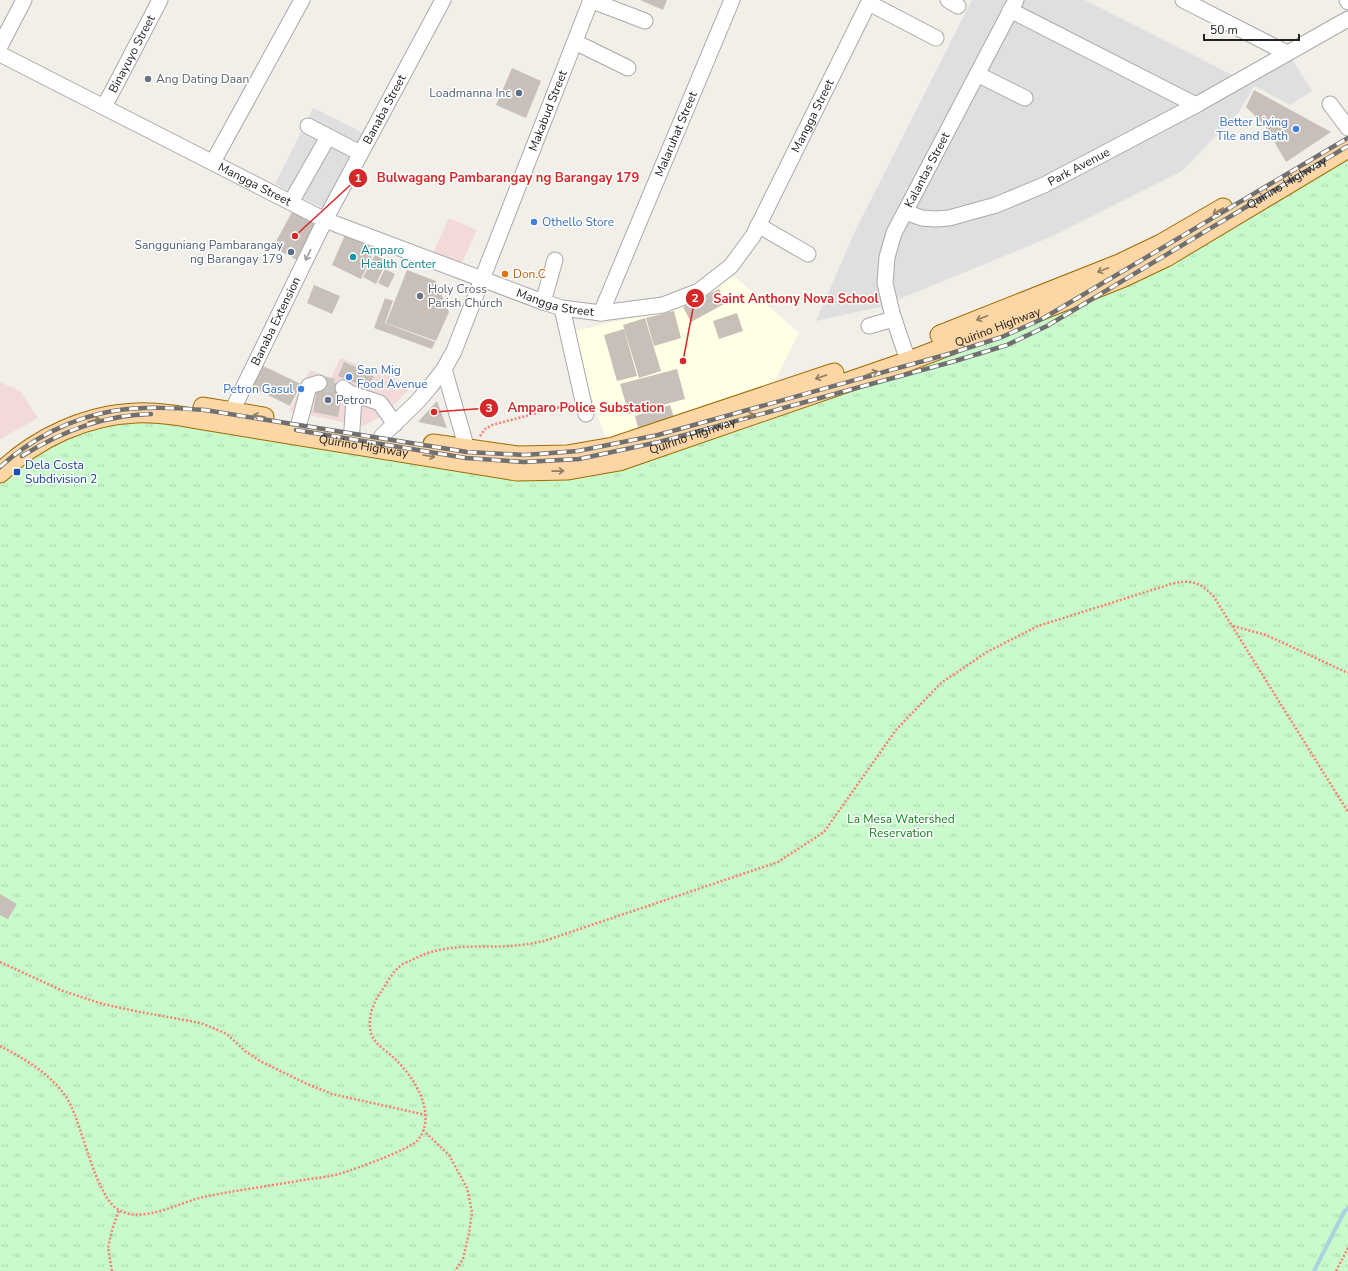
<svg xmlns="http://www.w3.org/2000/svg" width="1348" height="1271" font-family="'Nunito Sans',sans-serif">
  <defs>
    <pattern id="park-tufts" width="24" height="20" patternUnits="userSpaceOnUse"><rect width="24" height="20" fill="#c8facc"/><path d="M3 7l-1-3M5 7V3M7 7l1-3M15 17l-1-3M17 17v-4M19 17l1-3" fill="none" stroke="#acd6af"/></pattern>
  </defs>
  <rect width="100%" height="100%" fill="#f2efe9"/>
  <path fill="#e0dfdf" d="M972 0H1085L1254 86 1239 112 1182 171 1053 236 880 307 816 321 856 229Z
    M1290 56 1312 91 1290 105 1247 82Z
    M313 108 363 133 325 209 275 184Z"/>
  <path fill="#f2dad9" d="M449 218 477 230 460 267 432 255Z
    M340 358 413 385 384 415 363 426 289 411 310 370 331 378Z
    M0 382 20 391 38 418 0 439Z"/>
  <path fill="#ffffe5" d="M734 276 799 333 771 388 607 443 589 390 572 332 671 308Z"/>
  <path fill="url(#park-tufts)" d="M1348 142V1271H0V464L109 409 519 463 615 454 1030 308 1122 270Z"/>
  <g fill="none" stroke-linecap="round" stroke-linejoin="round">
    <path stroke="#aad3df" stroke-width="4" d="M1314 1271 1344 1212 1348 1208"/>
  </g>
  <path fill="#c7bfb8" d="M640 0H667L663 10Z
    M512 68 541 81 526 118 496 105Z
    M1254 90 1331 132 1286 162 1265 126 1246 107Z
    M292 212 316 225 297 260 273 247Z
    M345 235 375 249 361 279 332 265Z
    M375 255 387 261 376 284 363 277Z
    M385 269 395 274 388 288 378 283Z
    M407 270 436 281 449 312 436 341 386 323Z
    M314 285 340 296 332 314 307 303Z
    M719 289 726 303 691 322 683 307Z
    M385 298 393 301 385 323 435 342 432 349 374 328Z
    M674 311 681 338 654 346 646 318Z
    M737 313 743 331 719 339 713 321Z
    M645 318 661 371 639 378 623 325Z
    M624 329 637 376 617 381 604 335Z
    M344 362 374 375 368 388 338 376Z
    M261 365 301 384 290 406 250 386Z
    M677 369 685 399 629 414 620 384Z
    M319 380 344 385 338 417 313 412Z
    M437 401 447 428 418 422Z
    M670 405 675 420 639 431 635 416Z
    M0 894 17 904 8 919 0 915Z"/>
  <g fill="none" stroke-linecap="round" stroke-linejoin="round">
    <path stroke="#c8c6c1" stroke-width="15" stroke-dasharray="15 8" stroke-linecap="butt" d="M319 383 343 388"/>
    <g stroke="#a9a9a9" stroke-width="17">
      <g id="minor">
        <path d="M590 0 645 21"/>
        <path d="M948 0 958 6"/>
        <path d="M1183 0 1287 53"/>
        <path d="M1347 0 1348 2"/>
        <path d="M869 3 936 38"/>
        <path d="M1010 10 1196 105"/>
        <path d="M575 42 628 68"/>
        <path d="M0 46 24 0"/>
        <path id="s1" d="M0 54 325 220 543 302 562 308 601 313 663 305 699 291 731 266 753 236 870 0"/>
        <path d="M977 74 1025 98"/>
        <path d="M1330 104 1348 128"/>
        <path id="s2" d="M104 107 160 0"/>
        <path d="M308 126 360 153"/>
        <path d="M213 162 302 0"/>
        <path d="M291 202 328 137"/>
        <path id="s3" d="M905 212 922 218 936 219 949 218 996 205 1044 185 1196 105 1348 19"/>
        <path d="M758 225 808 254"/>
        <path d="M543 302 555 260"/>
        <path d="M562 308 586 414"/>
        <path id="s4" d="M601 313 732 0"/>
        <path d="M869 326 894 319"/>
        <path id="s5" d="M909 361 904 349 892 313 885 283 887 257 894 233 1016 0"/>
        <path d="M444 369 467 449"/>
        <path d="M343 388 350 393 354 399 351 443"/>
        <path d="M350 393 380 403 395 424"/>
        <path id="s6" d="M231 422 232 411 325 220 443 0"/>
        <path d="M296 435 309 386 319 383"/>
        <path id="s7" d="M377 447 382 436 418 401 430 387 444 369 454 351 591 0"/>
      </g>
    </g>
    <g stroke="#a06b00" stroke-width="21">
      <g id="major">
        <path d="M940 335 1119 264 1161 244 1223 208"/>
        <path d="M203 407 264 417"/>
        <path d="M433 444 518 456 567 455 613 447 834 373"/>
        <path id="s8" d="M0 473C36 438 86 415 136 413 159 412 181 416 203 420L517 471 568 470 619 461 909 361 1042 310 1124 277 1166 257 1348 148"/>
      </g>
    </g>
    <path stroke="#fa8072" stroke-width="2.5" stroke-dasharray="2 2" stroke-linecap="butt" d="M480 436 485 429 492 425 571 404
      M1233 626 1266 635 1348 673
      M0 962 63 991 103 1004 140 1012 201 1023 227 1034 245 1051 260 1061 307 1084 332 1094 426 1115
      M0 1046C25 1059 53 1075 68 1100 83 1126 95 1197 119 1210 143 1224 180 1202 204 1197 236 1190 270 1186 303 1180 316 1178 330 1177 342 1173 355 1169 411 1149 418 1140 438 1114 414 1077 395 1059 387 1051 374 1044 371 1033 367 1020 373 1002 381 992 386 984 392 973 399 967 402 964 407 962 410 961 443 942 478 948 513 946 523 945 534 943 544 941L778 862 824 832 896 730 941 683 987 652 1038 626 1171 584C1190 579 1201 582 1214 597L1348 812
      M423 1130 449 1155 467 1188 472 1212 469 1233 463 1259 455 1271
      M112 1271 108 1248 112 1230 119 1210
      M1336 1271 1348 1248"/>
    <use href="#minor" stroke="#fff" stroke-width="15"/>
    <use href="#major" stroke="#fcd6a4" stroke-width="19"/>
    <g stroke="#707070" stroke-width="4.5">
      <g id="rail">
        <path id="s9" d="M296 430 466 458 524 462 579 459 659 442 955 361 1007 345 1047 326 1348 146"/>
        <path d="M22 456C62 431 104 415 151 414"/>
        <path d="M0 467C31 439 71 418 113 411 144 406 175 408 205 410L467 452 525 455 578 451 658 435 952 353 1002 337 1042 319 1348 138"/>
      </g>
    </g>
    <use href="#rail" stroke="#fff" stroke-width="3" stroke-dasharray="9" stroke-linecap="butt"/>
  </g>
  <defs><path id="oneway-shaft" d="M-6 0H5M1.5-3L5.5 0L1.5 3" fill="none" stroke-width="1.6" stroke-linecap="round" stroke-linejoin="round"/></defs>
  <g stroke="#8f7c63">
    <use href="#oneway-shaft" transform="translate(1218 211) rotate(150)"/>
    <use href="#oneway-shaft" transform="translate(1103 270) rotate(158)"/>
    <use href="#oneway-shaft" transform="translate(982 318) rotate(159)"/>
    <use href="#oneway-shaft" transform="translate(872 373) rotate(-19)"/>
    <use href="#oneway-shaft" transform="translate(821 377) rotate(161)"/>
    <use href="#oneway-shaft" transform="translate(259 416) rotate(-170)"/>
    <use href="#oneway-shaft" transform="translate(749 416) rotate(-19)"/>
    <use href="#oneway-shaft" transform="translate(94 420) rotate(-16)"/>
    <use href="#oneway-shaft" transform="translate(429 456) rotate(10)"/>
    <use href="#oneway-shaft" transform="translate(558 471) rotate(-1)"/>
  </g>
  <use stroke="#9c9c9c" href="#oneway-shaft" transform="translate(308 255) rotate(116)"/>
  <g fill="#6b7280" stroke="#fff" stroke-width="1.5">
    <circle cx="148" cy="79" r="4"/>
    <circle cx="420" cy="296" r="4"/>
  </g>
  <g fill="#5c6f8a" stroke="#fff" stroke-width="1.5">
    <circle cx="519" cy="93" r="4"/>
    <circle cx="291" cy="252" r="4"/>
    <circle cx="328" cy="400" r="4"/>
  </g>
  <g fill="#3f7fe0" stroke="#fff" stroke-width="1.5">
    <circle cx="1296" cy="129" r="4"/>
    <circle cx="534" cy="222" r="4"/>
    <circle cx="349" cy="377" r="4"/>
    <circle cx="301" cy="389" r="4"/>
  </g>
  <circle fill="#0f9aa8" stroke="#fff" stroke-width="1.5" cx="353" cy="257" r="4"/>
  <circle fill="#e8710a" stroke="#fff" stroke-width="1.5" cx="505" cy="274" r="4"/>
  <rect fill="#1a4fb4" stroke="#fff" stroke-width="1.5" x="13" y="468" width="8" height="8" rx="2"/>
  <g text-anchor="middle" stroke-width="3" stroke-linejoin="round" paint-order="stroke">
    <g font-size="12" fill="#222" stroke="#fff">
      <text dy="4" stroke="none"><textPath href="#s2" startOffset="60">Binayuyo Street</textPath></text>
      <text dy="4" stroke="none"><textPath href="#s6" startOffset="349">Banaba Street</textPath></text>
      <text dy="4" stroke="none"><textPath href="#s7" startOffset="382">Makabud Street</textPath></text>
      <text dy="4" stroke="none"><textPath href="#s1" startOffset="970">Mangga Street</textPath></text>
      <text dy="4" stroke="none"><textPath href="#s4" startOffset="194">Malaruhat Street</textPath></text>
      <text dy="4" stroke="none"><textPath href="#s3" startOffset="185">Park Avenue</textPath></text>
      <text dy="4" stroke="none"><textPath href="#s5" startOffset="204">Kalantas Street</textPath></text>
      <text dy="4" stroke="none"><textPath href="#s1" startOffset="286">Mangga Street</textPath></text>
      <text dy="4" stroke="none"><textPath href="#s9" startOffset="1052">Quirino Highway</textPath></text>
      <text dy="4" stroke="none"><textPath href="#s1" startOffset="610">Mangga Street</textPath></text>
      <text dy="4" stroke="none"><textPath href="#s6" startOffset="111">Banaba Extension</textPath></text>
      <text dy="4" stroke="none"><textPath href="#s8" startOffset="1042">Quirino Highway</textPath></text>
      <text dy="4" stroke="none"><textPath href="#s8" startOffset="718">Quirino Highway</textPath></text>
      <text dy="4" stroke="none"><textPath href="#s8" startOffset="382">Quirino Highway</textPath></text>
    </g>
    <g font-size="12" fill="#5b616d" stroke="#fff" text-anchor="start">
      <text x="156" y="83">Ang Dating Daan</text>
      <text x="428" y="293">Holy Cross<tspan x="428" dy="14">Parish Church</tspan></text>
    </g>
    <g font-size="12" fill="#4e5e75" stroke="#fff" text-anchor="end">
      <text x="511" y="97">Loadmanna Inc</text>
      <text x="283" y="249">Sangguniang Pambarangay<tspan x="283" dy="14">ng Barangay 179</tspan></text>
      <text x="336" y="404" text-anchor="start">Petron</text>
    </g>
    <g font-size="12" fill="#366cbe" stroke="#fff" text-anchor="end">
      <text x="1288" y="126">Better Living<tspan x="1288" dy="14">Tile and Bath</tspan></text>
      <text x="542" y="226" text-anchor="start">Othello Store</text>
      <text x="357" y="374" text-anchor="start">San Mig<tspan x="357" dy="14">Food Avenue</tspan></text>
      <text x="293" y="393">Petron Gasul</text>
    </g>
    <g font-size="12" fill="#0d838f" stroke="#fff" text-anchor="start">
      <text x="361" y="254">Amparo<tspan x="361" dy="14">Health Center</tspan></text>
    </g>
    <g font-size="12" fill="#c56008" stroke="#fff" text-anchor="start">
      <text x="513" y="278">Don.C</text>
    </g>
    <g font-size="12" fill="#164399" stroke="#fff" text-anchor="start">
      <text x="25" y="469">Dela Costa<tspan x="25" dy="14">Subdivision 2</tspan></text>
    </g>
    <g font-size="12" fill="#0c8416" stroke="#fff">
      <text x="901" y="823">La Mesa Watershed<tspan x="901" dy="14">Reservation</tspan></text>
    </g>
  </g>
  <path fill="none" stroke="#d62828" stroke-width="1.5" d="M295 236L358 178M683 361L695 298M434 412L489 408"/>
  <g fill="#d62828" stroke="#fff" stroke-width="1.5">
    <circle cx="295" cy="236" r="4"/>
    <circle cx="683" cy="361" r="4"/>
    <circle cx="434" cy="412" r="4"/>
    <circle cx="358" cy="178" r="10"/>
    <circle cx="695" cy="298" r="10"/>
    <circle cx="489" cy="408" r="10"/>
  </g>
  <g font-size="12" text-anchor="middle" font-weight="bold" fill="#fff">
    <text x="358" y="182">1</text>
    <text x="695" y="302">2</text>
    <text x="489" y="412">3</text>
  </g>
  <g font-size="13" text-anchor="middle" font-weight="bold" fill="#d62828" stroke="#fff" stroke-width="3" stroke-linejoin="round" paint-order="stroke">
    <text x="508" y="182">Bulwagang Pambarangay ng Barangay 179</text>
    <text x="796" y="303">Saint Anthony Nova School</text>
    <text x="586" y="412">Amparo Police Substation</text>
  </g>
  <path d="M1204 34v6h95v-6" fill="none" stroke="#222222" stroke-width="2"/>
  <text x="1210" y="34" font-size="12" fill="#222222" stroke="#ffffff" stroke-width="3" paint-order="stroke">50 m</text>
</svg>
